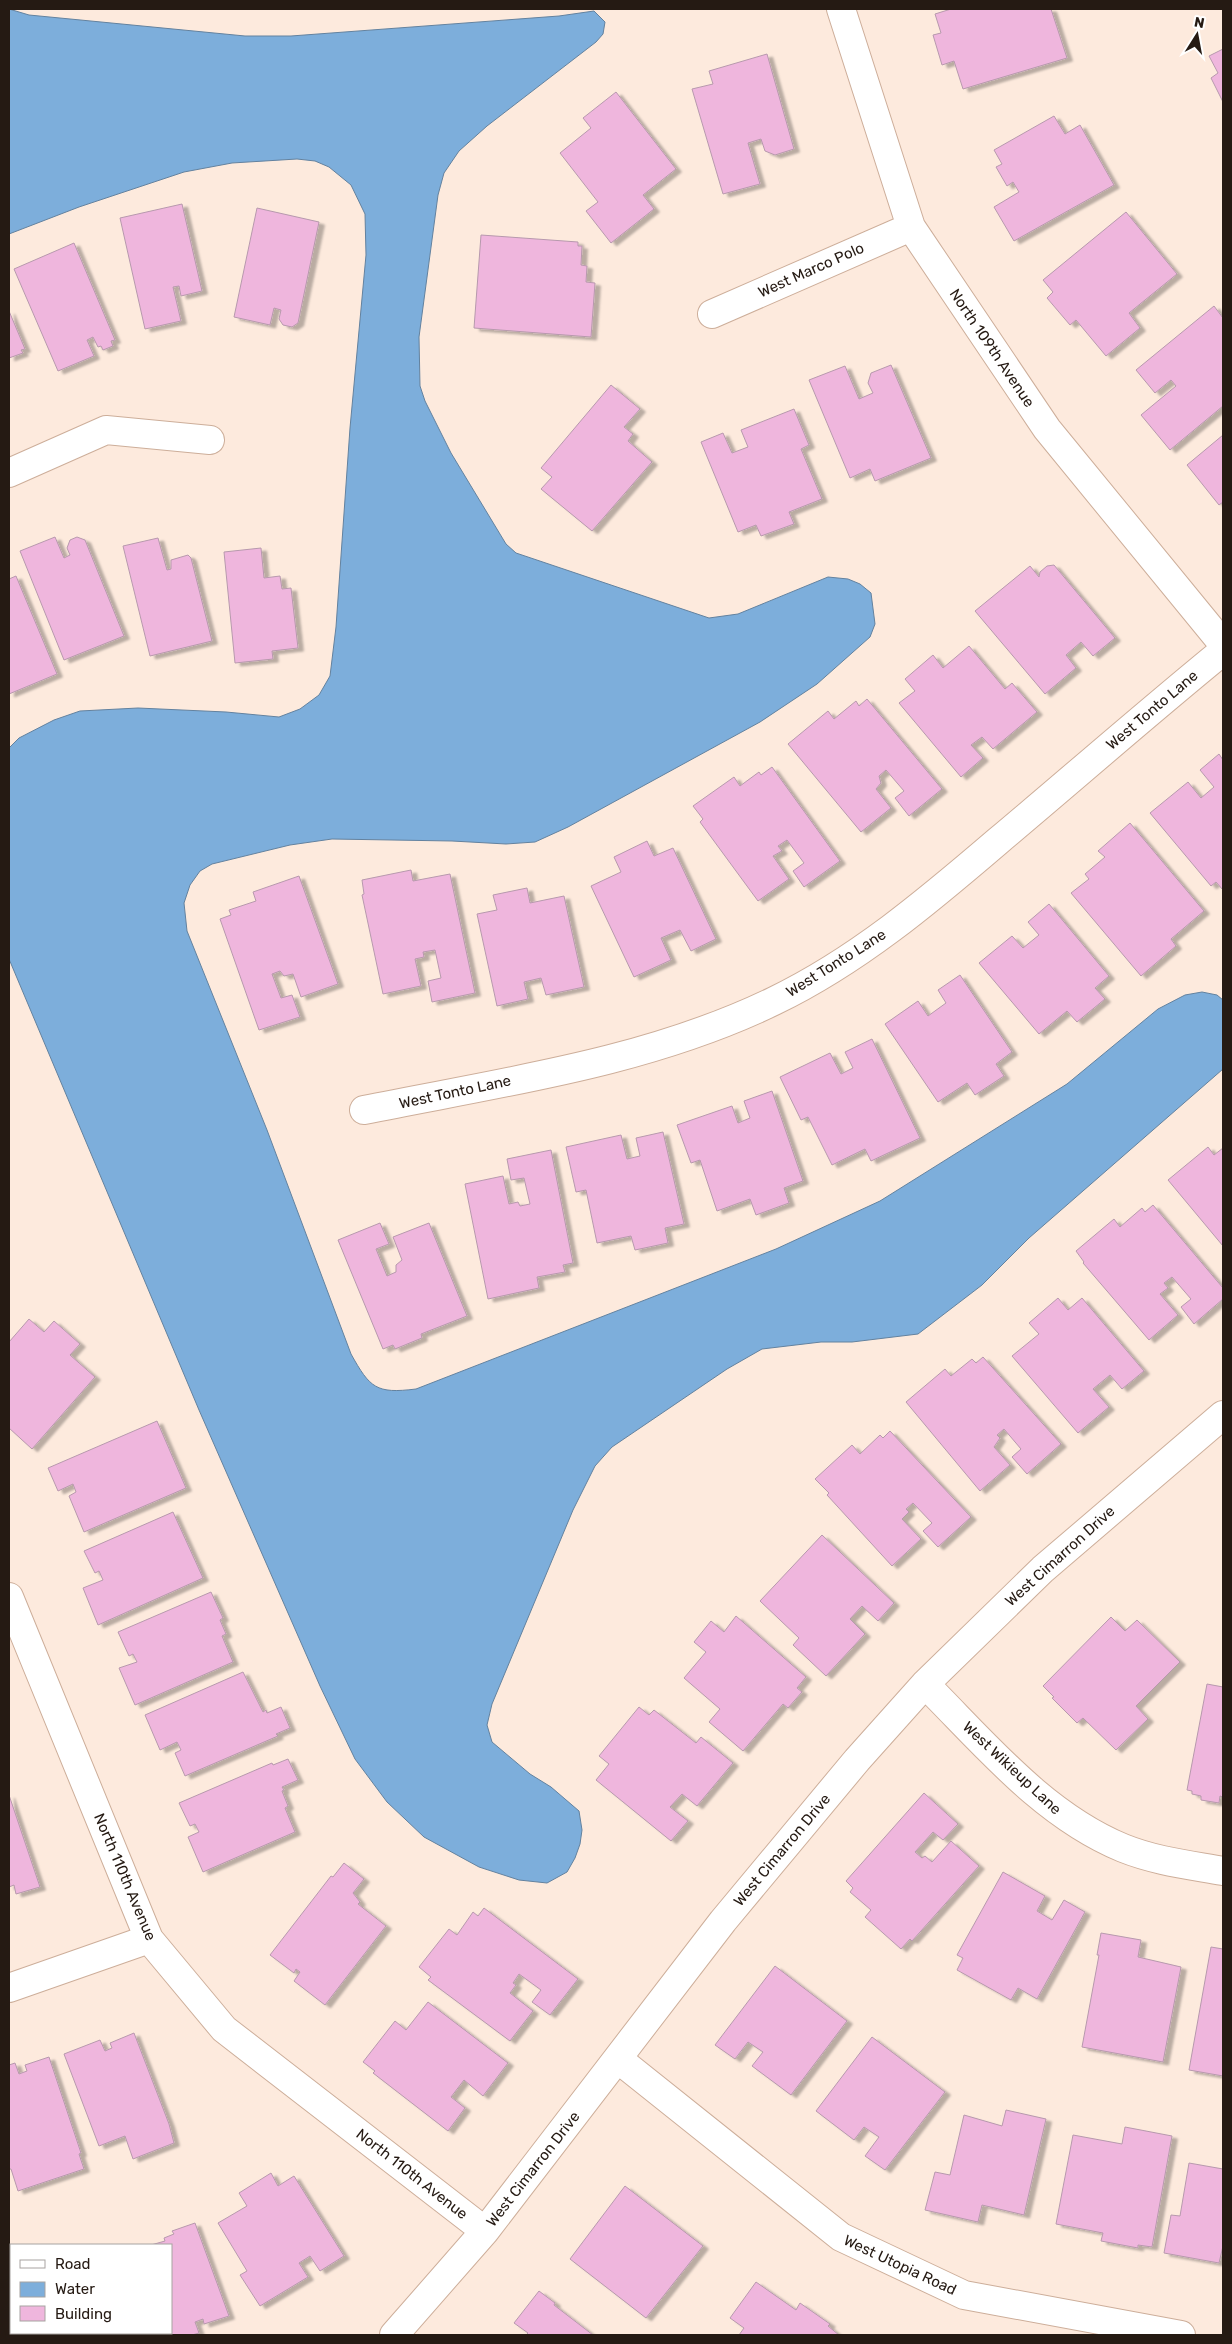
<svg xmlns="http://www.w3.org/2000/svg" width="1232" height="2344" font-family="Rubik,sans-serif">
  <defs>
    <filter id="shadow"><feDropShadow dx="5.5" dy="3" stdDeviation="1" flood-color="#0004"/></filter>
  </defs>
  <rect width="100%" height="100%" fill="#fdeadd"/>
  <path fill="#7daedb" stroke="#63829f" d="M9 9 29 15 245 36H291L559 16 594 11 605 22 603 34 596 42 487 126 459 151 444 173 438 195 419 337 420 386 425 401 451 453 506 544 516 553 709 618 738 614 828 577 848 579 860 584 871 593 875 624 870 637 817 684 760 722 568 827 535 842 506 844 452 841 332 839 290 845 212 864 200 871 190 885 184 903 187 931 267 1130 351 1354C370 1388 376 1394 416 1389L776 1249 880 1201 1067 1084 1158 1009 1185 995 1202 992 1217 995 1223 1000V1069L1029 1238 982 1285 918 1334 852 1342H821L762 1349 727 1369 612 1447 595 1466 573 1510 492 1704 487 1725 492 1742 530 1774 551 1787 579 1811 582 1830 580 1844 575 1858 567 1872 547 1883 519 1880 479 1867 424 1837 387 1802 355 1759 320 1686 199 1410 9 959V748L19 738 54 720 80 711 138 708 226 712 279 717 300 709 319 695 330 676 336 627 350 428 366 255 365 214 351 185 329 167 315 161 297 159 232 163 184 172 79 207 9 234Z"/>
  <path fill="#efb6dd" stroke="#b799ad" filter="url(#shadow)" d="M951 9H1051L1067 58 963 89 954 61 942 65 933 35 941 33 935 14Z
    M1223 49V102L1211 78 1218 73 1209 56Z
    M767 54 794 149 775 155 765 151 761 139 748 143 760 184 723 194 692 89 713 84 709 71Z
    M616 92 676 169 643 195 654 209 611 243 586 211 598 202 560 153 591 128 583 118Z
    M1054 116 1065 134 1080 125 1114 185 1014 241 994 207 1019 192 1013 182 1007 186 996 167 1002 164 994 150Z
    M182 204 202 291 181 296 179 286 173 287 181 321 145 329 120 218Z
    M257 208 319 222 298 323 292 327 283 325 279 319 281 310 274 308 270 325 234 317Z
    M1126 212 1177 274 1129 313 1140 328 1106 356 1076 320 1070 325 1047 298 1053 292 1043 280Z
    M481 235 578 242V246H582L581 265 587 266 586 282 595 283 591 337 474 328Z
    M74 243 115 340 111 341 113 346 103 350 101 346 98 347 93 337 87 340 94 356 58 371 14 269Z
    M1214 306 1223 318V406L1170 450 1141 415 1176 386 1171 380 1155 393 1136 370Z
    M9 311 25 349 21 350 23 353 9 358Z
    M891 365 931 458 875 481 870 469 850 478 809 380 845 366 859 399 873 393 868 383 871 373Z
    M611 385 640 409 624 427 633 434 628 441 652 462 592 531 541 489 552 477 541 468Z
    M794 409 809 445 801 449 822 499 789 512 794 524 761 536 756 525 738 532 701 442 723 433 732 453 748 447 741 430Z
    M1223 435V502L1219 505 1187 465Z
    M55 537 64 558 70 555 67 548 70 540 77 537 85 540 124 636 64 660 20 551Z
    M158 538 167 570 171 569V560L188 555 191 558 212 641 150 656 123 546Z
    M261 548 264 578 280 576 282 589 291 588 298 648 272 651 273 659 235 663 224 552Z
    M1054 565 1115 638 1093 656 1081 642 1066 655 1076 668 1045 694 975 611 1030 566 1039 577 1040 572 1047 566Z
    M16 576 57 674 9 694V579Z
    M969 646 1005 689 1012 683 1037 712 993 749 982 737 971 745 983 758 961 777 899 703 915 691 905 679 933 655 943 668Z
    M867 699 942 789 909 816 895 798 904 791 886 770 879 776 881 783 876 789 891 808 861 832 788 744 828 711 834 719 856 701 859 706Z
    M1219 754 1223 760V890L1216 882 1211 886 1150 813 1188 782 1201 798 1214 787 1200 770Z
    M772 767 840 861 804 887 793 871 804 863 787 840 778 846 782 851 773 856 789 879 758 901 700 822 703 819 693 806 734 777 740 786 759 772 761 775Z
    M1130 823 1204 911 1171 939 1176 946 1141 976 1071 893 1089 879 1085 874 1105 857 1098 851Z
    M647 841 654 856 673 848 716 939 691 951 680 930 661 938 671 960 634 977 591 886 621 872 614 857Z
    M411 870 413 881 450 874 475 993 432 1002 428 981 441 978 435 950 423 952 424 957 415 959 421 986 383 994 362 895 364 894 362 880Z
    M299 876 338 984 301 997 293 974 284 976 280 971 272 974 281 998 292 995 300 1017 259 1030 220 919 231 915 229 910 256 901 253 892Z
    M527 888 530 903 564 896 584 987 546 995 541 978 524 982 528 999 497 1006 477 914 497 910 493 895Z
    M1049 904 1109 976 1095 988 1105 999 1077 1022 1067 1011 1039 1034 979 963 1012 936 1023 948 1039 935 1028 922Z
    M960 975 1012 1052 996 1064 1004 1076 975 1095 967 1083 938 1102 885 1024 918 1001 928 1016 946 1003 938 990Z
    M872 1039 920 1138 871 1161 865 1149 832 1165 808 1117 801 1120 780 1077 830 1053 841 1074 853 1068 845 1052Z
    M772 1091 803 1181 784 1188 789 1203 756 1215 750 1199 717 1211 700 1160 691 1163 677 1125 732 1106 738 1123 750 1118 744 1101Z
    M663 1132 684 1224 665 1228 668 1243 635 1250 631 1236 597 1243 586 1190 576 1192 566 1147 621 1135 627 1159 640 1156 636 1138Z
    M1208 1147 1214 1155 1223 1148V1246L1168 1180Z
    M551 1150 573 1263 563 1265 565 1272 537 1277 539 1288 488 1299 465 1184 503 1176 509 1204 518 1202 520 1206 530 1204 524 1178 511 1180 507 1159Z
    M1153 1205 1223 1288V1299L1194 1324 1181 1307 1191 1299 1172 1277 1164 1283 1168 1288 1160 1294 1178 1315 1149 1340 1083 1263 1084 1262 1076 1251 1114 1219 1120 1227 1142 1208 1145 1212Z
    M380 1223 389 1244 376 1249 387 1276 396 1272V1265L402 1260 393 1237 429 1223 467 1316 421 1334 422 1338 395 1349 393 1345 383 1349 338 1240Z
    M1058 1298 1068 1310 1082 1298 1144 1371 1122 1389 1110 1375 1093 1389 1109 1407 1078 1433 1012 1356 1039 1334 1029 1323Z
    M29 1319 44 1332 54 1321 80 1344 70 1355 95 1377 32 1449 9 1428V1342Z
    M983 1357 1061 1444 1027 1474 1012 1457 1021 1449 1004 1429 997 1435 1000 1438 994 1447 1010 1465 980 1491 906 1402 945 1369 951 1376 972 1359 976 1363Z
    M157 1421 186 1488 84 1532 69 1496 76 1492 73 1484 58 1491 48 1468Z
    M890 1431 971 1517 938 1547 923 1531 932 1523 913 1503 906 1509 909 1512 902 1519 921 1539 892 1566 827 1495 829 1493 815 1479 852 1445 860 1454 880 1435 883 1438Z
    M173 1512 203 1578 98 1625 83 1588 103 1580 99 1571 95 1573 84 1551Z
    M822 1535 894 1603 878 1621 862 1606 850 1619 865 1634 826 1676 793 1645 799 1638 760 1601Z
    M211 1592 223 1618 220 1620 226 1634 222 1636 233 1662 135 1705 119 1668 137 1662 133 1654 129 1656 118 1632Z
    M736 1616 806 1677 797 1688 802 1692 788 1708 783 1704 743 1751 709 1722 720 1709 684 1678 706 1652 694 1642 711 1621 724 1632Z
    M1111 1617 1125 1631 1137 1620 1180 1662 1136 1706 1148 1719 1116 1750 1083 1718 1077 1723 1052 1698 1054 1697 1043 1686Z
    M243 1672 263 1712 266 1710 267 1713 281 1707 290 1728 276 1734 278 1736 185 1776 175 1753 181 1750 177 1742 160 1750 145 1715Z
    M1207 1684 1223 1687V1797L1220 1796 1219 1803 1201 1800V1796L1192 1794V1791L1187 1790Z
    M639 1707 649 1715 654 1710 696 1743 701 1737 733 1763 697 1806 682 1794 670 1807 688 1821 671 1841 596 1780 609 1764 599 1756Z
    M288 1759 298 1780 282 1787 284 1790 282 1791 288 1806 285 1808 295 1832 203 1872 188 1837 199 1832 195 1824 190 1826 179 1803 272 1763 273 1765Z
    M924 1793 958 1824 943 1840 933 1832 915 1852 922 1858 925 1856 932 1862 951 1841 979 1866 912 1941 910 1939 901 1949 865 1917 871 1910 850 1892 853 1888 846 1881Z
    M9 1795 40 1887 16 1894 14 1885 9 1887Z
    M344 1863 364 1879 353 1893 360 1902 358 1904 386 1926 325 2005 294 1981 300 1972 296 1969 294 1973 270 1955 331 1876 333 1877Z
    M1003 1872 1045 1896 1037 1911 1052 1920 1064 1900 1085 1912 1037 1999 1018 1988 1011 2000 957 1970 963 1958 957 1955Z
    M484 1908 578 1979 550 2015 532 2002 541 1990 519 1974 513 1983 516 1985 510 1993 533 2011 510 2041 428 1980 431 1977 419 1967 449 1929 457 1935 473 1912 478 1916Z
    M1101 1933 1141 1940 1138 1957 1181 1967 1163 2062 1082 2047 1099 1955H1097Z
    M1211 1947 1223 1949V2076L1189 2070Z
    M775 1966 847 2021 791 2095 752 2066 763 2052 748 2042 735 2059 715 2045Z
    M428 2002 508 2063 483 2096 464 2080 451 2097 465 2108 448 2131 373 2073 375 2071 363 2062 395 2021 406 2030Z
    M134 2033 169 2124 174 2143 133 2159 125 2136 99 2146 64 2054 100 2040 105 2051 112 2048 110 2043Z
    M872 2037 945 2092 885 2170 865 2156 879 2137 864 2127 854 2140 816 2111Z
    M49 2057 81 2153 79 2154 84 2169 18 2191 11 2169H9V2065L15 2063 19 2074 27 2071 25 2065Z
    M1006 2110 1046 2119 1024 2215 982 2205 978 2222 925 2210 935 2172 950 2175 964 2115 1002 2126Z
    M1125 2127 1172 2136 1152 2247 1138 2245V2248L1101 2241 1103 2233 1056 2224 1073 2135 1122 2144Z
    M1189 2163 1223 2169V2246L1219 2263 1164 2253 1171 2215 1180 2216Z
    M271 2173 278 2186 294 2176 344 2256 320 2271 310 2256 299 2263 308 2277 260 2306 240 2275 247 2271 218 2223 247 2206 239 2193Z
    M625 2186 703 2246 646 2318 570 2259Z
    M195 2223 229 2316 204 2324 203 2319 195 2322 199 2333 192 2335H157L156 2333H171V2245H151L165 2241 164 2238 174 2234 172 2231Z
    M756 2282 796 2310 800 2303 830 2324 828 2326 839 2335H739L744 2328 730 2318Z
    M11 2287V2333H48V2335H9V2288Z
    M539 2291 555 2303 554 2305 593 2335H526L528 2333 514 2323Z
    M60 2333H130L131 2335H61Z"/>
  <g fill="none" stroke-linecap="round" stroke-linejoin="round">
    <g stroke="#cdae9a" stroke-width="30">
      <path id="street" d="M841 9 911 227 1047 429 1223 644
        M712 314 911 227
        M9 473 106 430 210 440
        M364 1110C502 1082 646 1063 774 1001 857 961 928 901 998 841 1073 778 1147 713 1223 651
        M9 1597 149 1939 224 2029 485 2231
        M925 1684C985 1744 1043 1815 1123 1848 1155 1861 1190 1865 1223 1871
        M9 1988 149 1939
        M618 2059 841 2237 964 2295 1181 2335
        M394 2335 485 2231 723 1921 857 1760 925 1684 1043 1569 1223 1415"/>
    </g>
    <use href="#street" stroke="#fff" stroke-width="28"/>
  </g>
  <g text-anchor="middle" stroke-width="5" stroke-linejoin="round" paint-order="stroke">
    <g font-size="15" fill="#251a13" stroke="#fff">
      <text transform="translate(811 270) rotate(-24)" y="5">West Marco Polo</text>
      <text transform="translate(992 348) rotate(56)" y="5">North 109th Avenue</text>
      <text transform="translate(1152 710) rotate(-40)" y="5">West Tonto Lane</text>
      <text transform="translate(836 963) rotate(-32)" y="5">West Tonto Lane</text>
      <text transform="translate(455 1092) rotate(-12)" y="5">West Tonto Lane</text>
      <text transform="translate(1060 1556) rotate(-42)" y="5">West Cimarron Drive</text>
      <text transform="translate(1012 1768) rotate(43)" y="5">West Wikieup Lane</text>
      <text transform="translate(782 1850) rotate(-50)" y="5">West Cimarron Drive</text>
      <text transform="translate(125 1877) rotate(67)" y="5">North 110th Avenue</text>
      <text transform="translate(533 2169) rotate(-52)" y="5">West Cimarron Drive</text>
      <text transform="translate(412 2174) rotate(38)" y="5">North 110th Avenue</text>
      <text transform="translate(900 2265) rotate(25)" y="5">West Utopia Road</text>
    </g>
  </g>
  <rect width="1232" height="2344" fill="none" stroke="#251a13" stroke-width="20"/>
  <rect x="10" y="2244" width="162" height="90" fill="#ffffff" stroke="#a8a3a1"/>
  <rect x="20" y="2260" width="25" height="8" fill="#ffffff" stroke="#a8a3a1"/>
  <text x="55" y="2269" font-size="15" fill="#251a13">Road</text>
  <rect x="20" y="2282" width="25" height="15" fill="#7daedb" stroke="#a8a3a1"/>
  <text x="55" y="2294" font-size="15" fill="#251a13">Water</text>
  <rect x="20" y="2306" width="25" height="15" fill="#efb6dd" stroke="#a8a3a1"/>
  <text x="55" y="2319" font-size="15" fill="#251a13">Building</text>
  <g transform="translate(1197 35) rotate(11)" stroke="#ffffff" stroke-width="4" paint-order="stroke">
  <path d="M0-4L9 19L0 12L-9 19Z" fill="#251a13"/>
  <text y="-8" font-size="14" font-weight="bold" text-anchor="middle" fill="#251a13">N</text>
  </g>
</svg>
